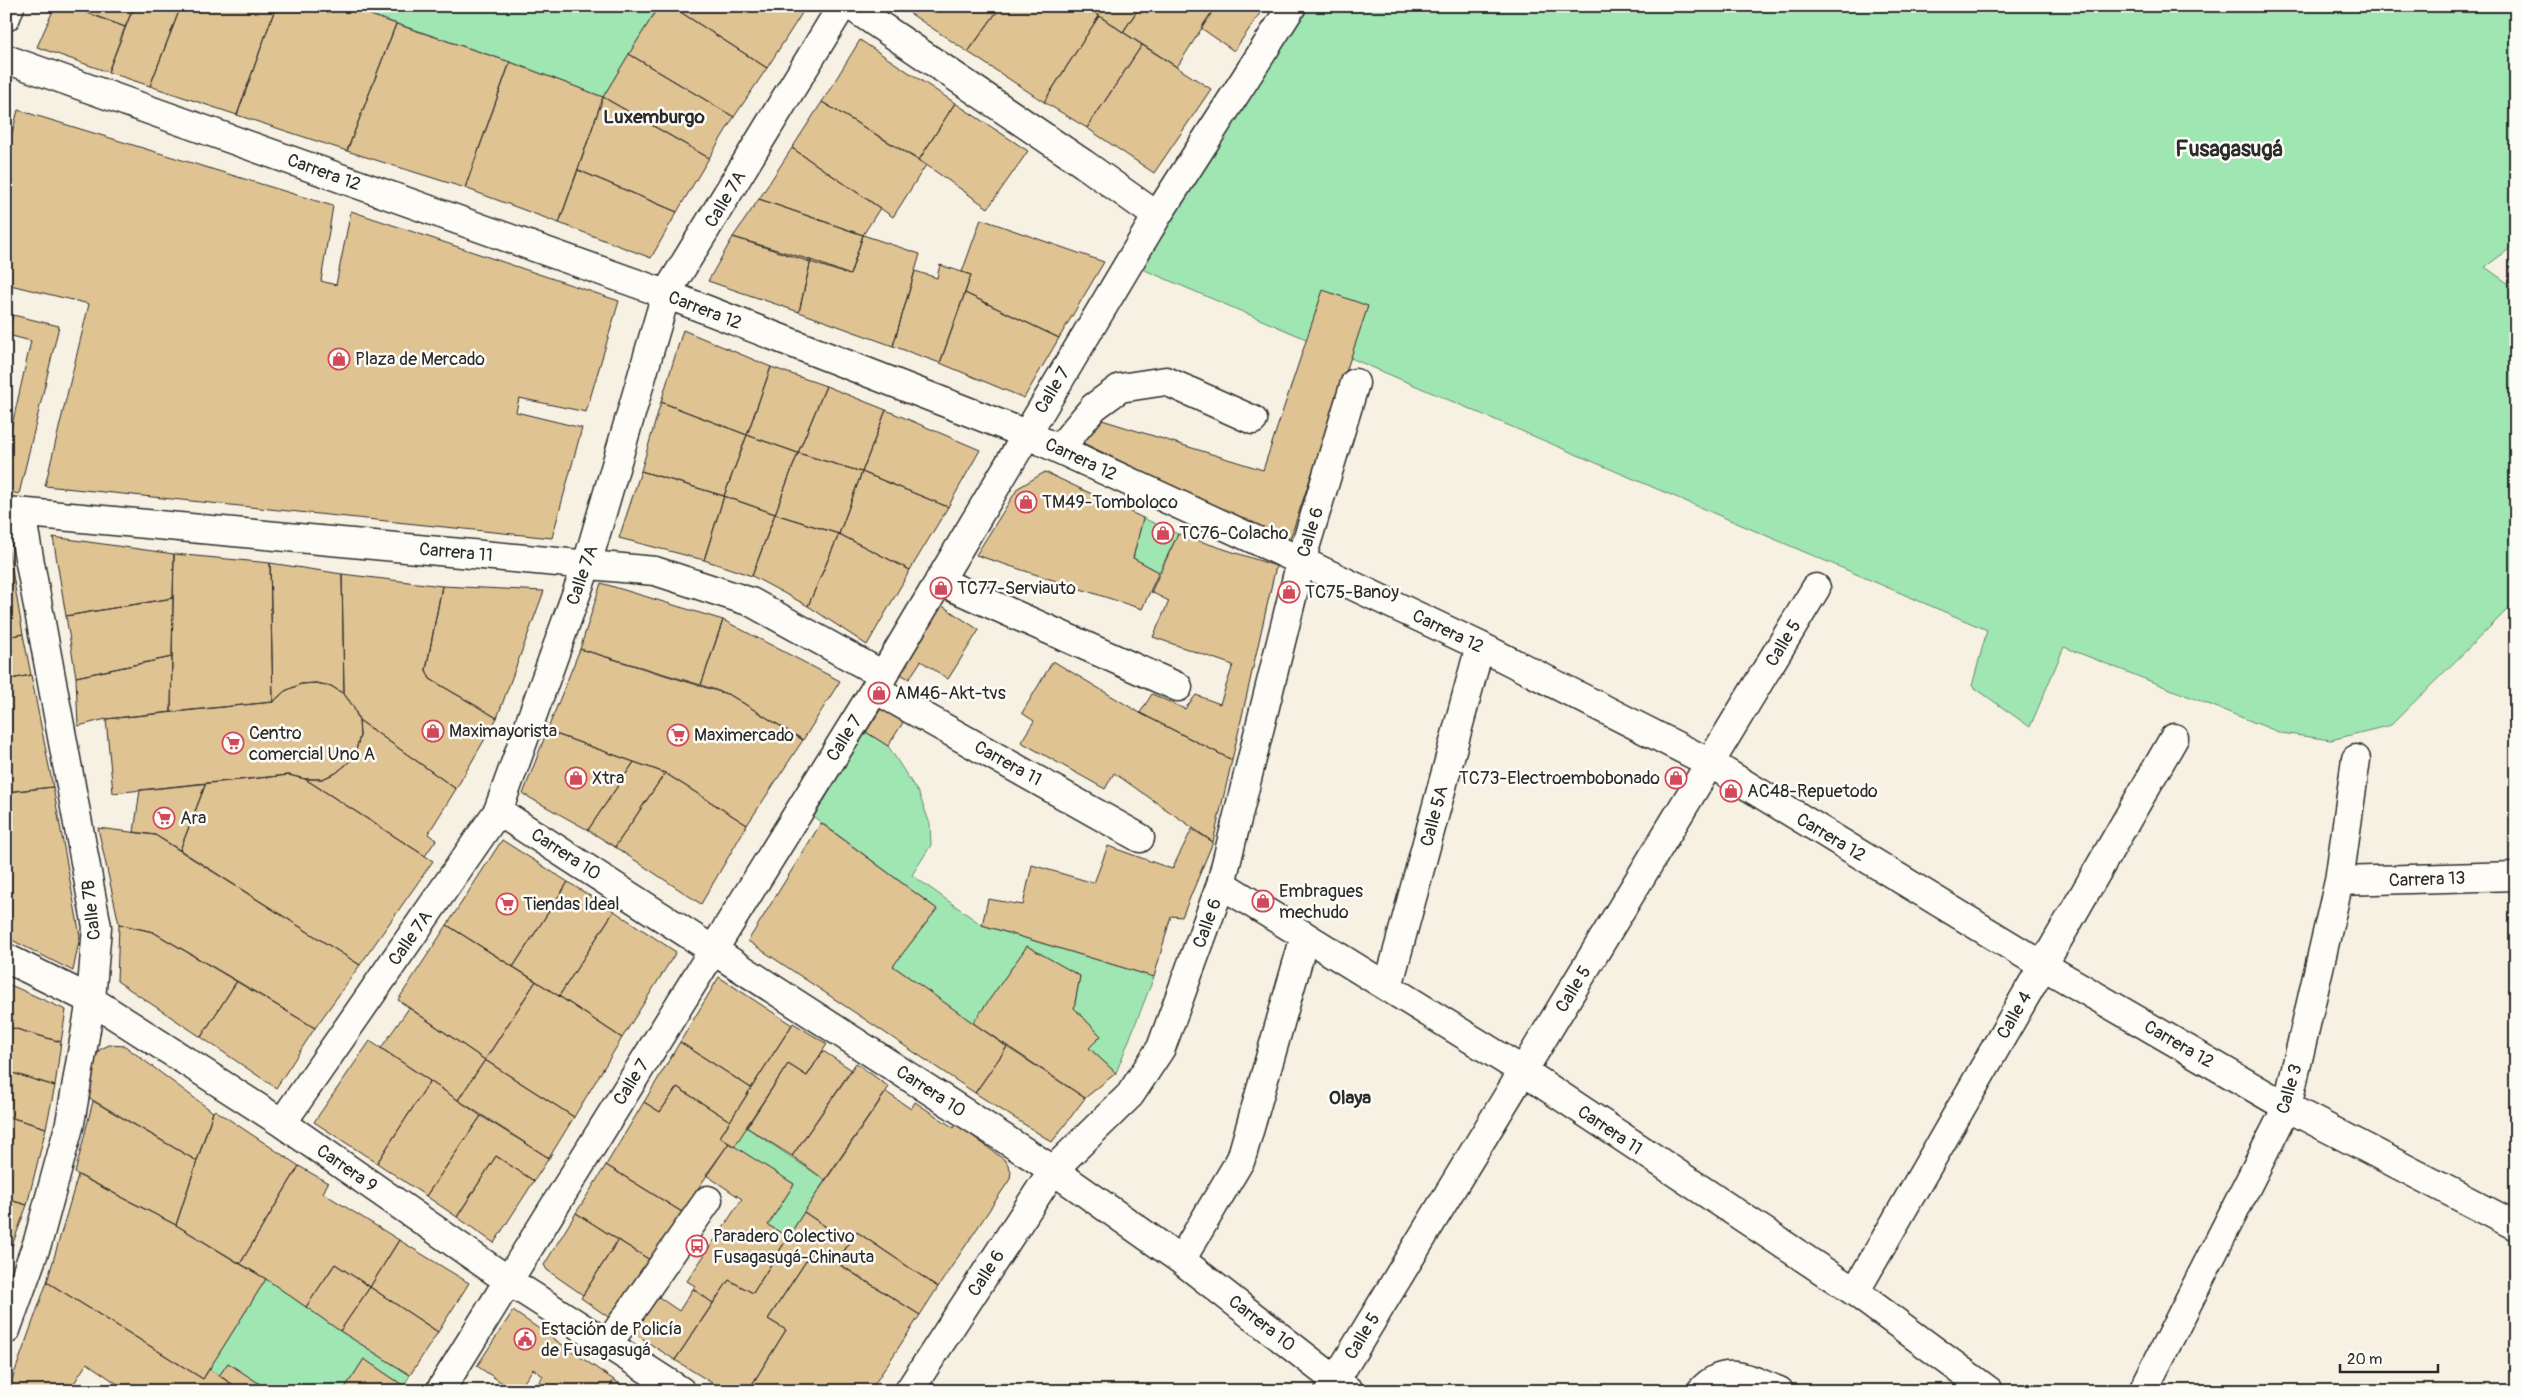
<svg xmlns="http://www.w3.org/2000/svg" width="2522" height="1397" font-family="Pangolin,sans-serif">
  <rect width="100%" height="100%" fill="#f7f1e3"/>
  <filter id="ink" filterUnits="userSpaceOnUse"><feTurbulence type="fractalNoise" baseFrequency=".02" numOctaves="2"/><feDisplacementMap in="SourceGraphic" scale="10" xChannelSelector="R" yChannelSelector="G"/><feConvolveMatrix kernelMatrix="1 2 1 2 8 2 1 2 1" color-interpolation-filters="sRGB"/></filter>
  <g filter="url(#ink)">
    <path fill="#9fe6b3" stroke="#65886f" d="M345 6H659L603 97 510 62Z
      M1307 6H2516V244L2485 267 2516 289V601L2391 725 2331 740 2281 733 2064 647 2030 727 1972 686 1987 630 1140 268Z
      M1143 518 1178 534 1159 572 1133 558Z
      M866 732 888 746 919 794 930 824 931 845 912 875 982 925 1154 977 1116 1073 1089 1048 1101 1036 1074 1008 1080 976 1027 947 973 1023 893 966 937 909 814 817Z
      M746 1127 825 1180 788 1237 768 1225 794 1184 734 1147Z
      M266 1279 340 1331 410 1375 404 1386 364 1359 343 1391H259L262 1386 228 1363 219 1376 209 1369Z"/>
    <path fill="#dfc393" stroke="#2b2b2b" d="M55 6H69L125 27 108 72 37 47Z
      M69 6H134L125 27Z
      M134 6H181L150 86 108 72Z
      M181 6H276L237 115 150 86Z
      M276 6H345L396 24 347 151 237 115Z
      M659 6H671L767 68 734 117 629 54Z
      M671 6H798L804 10 767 68Z
      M899 6H1001L968 52Z
      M1001 6H1085L1099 16 1044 102 968 52Z
      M1085 6H1140L1123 32Z
      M1140 6H1216L1177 67 1123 32Z
      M1216 6H1265L1234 51 1201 28Z
      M1099 16 1142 45 1087 128 1044 102Z
      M396 24 510 62 465 188 347 151Z
      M860 40 955 103 919 160 822 102Z
      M1142 45 1211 89 1154 173 1087 128Z
      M629 54 734 117 709 158 603 97Z
      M510 62 603 97 559 223 465 188Z
      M603 97 709 158 677 212 578 170Z
      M822 102 926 165 893 217 792 148Z
      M955 103 1028 151 988 208 919 160Z
      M18 110 333 206 321 281 336 285 351 211 619 301 586 412 519 398 516 412 582 428 552 538 45 486 89 304 6 284V156Z
      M792 148 880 208 863 235 759 199Z
      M578 170 677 212 651 258 559 223Z
      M759 199 863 235 850 275 733 237Z
      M981 219 1104 262 1059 338 965 293 971 275 962 272Z
      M863 235 920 254 893 346 799 312 811 260 850 275Z
      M733 237 811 260 799 312 708 281Z
      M940 265 971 275 940 363 893 346 915 271 937 278Z
      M1323 290 1368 306 1289 542 1083 443 1102 420 1263 470Z
      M965 293 1059 338 1024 398 940 363Z
      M13 315 59 326 19 494 6 491V452L31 341 8 335Z
      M683 330 771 367 747 435 661 402Z
      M771 367 826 386 798 453 747 435Z
      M826 386 886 410 862 472 798 453Z
      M661 402 747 435 724 496 641 471Z
      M886 410 980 450 948 507 862 472Z
      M747 435 798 453 775 514 724 496Z
      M798 453 862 472 839 534 775 514Z
      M641 471 724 496 704 560 619 538Z
      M862 472 948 507 910 570 839 534Z
      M1045 472 1143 518 1133 558 1159 572 1142 609 976 555 1018 488Z
      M724 496 775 514 752 576 704 560Z
      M775 514 839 534 808 606 752 576Z
      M839 534 910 570 867 645 808 606Z
      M1178 534 1276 566 1232 760 1140 713 1152 694 1185 709 1196 695 1220 704 1233 665 1153 637 1169 601 1151 592Z
      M6 535 23 634 6 637Z
      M53 537 174 554 173 598 66 616Z
      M174 554 270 563 273 702 171 712Z
      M270 563 342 574 344 694 331 686 316 683 301 684 285 691 273 702Z
      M342 574 442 586 426 670 430 679 497 718 456 789 359 720 353 706 344 694Z
      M601 583 723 620 701 685 580 649Z
      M442 586 544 591 497 718 430 679 426 670Z
      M173 598 172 657 76 677 66 616Z
      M941 605 979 630 948 679 921 661 909 679 897 672Z
      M723 620 840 681 803 740 730 695 701 685Z
      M23 634 31 675 6 680V637Z
      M580 649 730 695 803 740 747 825 665 773 547 731Z
      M172 657 171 712 106 719 78 726 76 677Z
      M1053 661 1140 713 1232 760 1213 842 1114 773 1105 789 1021 742 1034 721 1022 713Z
      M31 675 53 787 6 792V680Z
      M316 683 331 686 344 694 353 706 359 720 360 736 356 750 348 763 336 773 322 779H305L289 775 113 793 106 719 273 702 285 691 301 684Z
      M882 707 904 721 888 746 866 732Z
      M359 720 456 789 428 834 436 840 425 856 305 779H322L336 773 348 763 356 750 360 736Z
      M547 731 634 762 588 830 523 794Z
      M634 762 665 773 615 847 588 830Z
      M665 773 747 825 701 904 615 847Z
      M289 775 305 779 433 861 360 965 180 850 206 783Z
      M206 783 180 850 155 835 134 832 140 790Z
      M53 787 80 936 73 971 6 937V792Z
      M821 823 937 909 893 966 1007 1047 975 1093 748 941Z
      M98 828 155 835 360 965 315 1028 153 932 119 924Z
      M1192 829 1213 842 1182 917 1171 916 1154 977 982 925 988 899 1023 905 1032 865 1094 883 1108 846 1172 869Z
      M502 840 568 882 513 967 447 925Z
      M568 882 614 911 559 996 513 967Z
      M614 911 676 952 622 1038 559 996Z
      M119 924 153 932 237 981 201 1037 117 981Z
      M447 925 536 981 485 1060 398 1000Z
      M1027 946 1080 976 1074 1008 1101 1036 1089 1048 1116 1073 1085 1098 973 1023Z
      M719 977 792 1025 751 1088 680 1042Z
      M237 981 315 1028 276 1088 201 1037Z
      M536 981 622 1038 574 1117 485 1060Z
      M6 983 66 1010 61 1042 6 1026Z
      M409 1008 485 1060 458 1100 381 1048Z
      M793 1023 827 1044 807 1076 788 1064 734 1147 720 1137Z
      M6 1026 61 1042 55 1086 6 1071Z
      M370 1041 430 1081 377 1163 314 1122Z
      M680 1042 751 1088 730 1121 677 1087 660 1112 644 1102Z
      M109 1045 125 1046 213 1112 197 1161 89 1098 96 1057 99 1050Z
      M1007 1047 1085 1098 1052 1142 975 1093Z
      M823 1051 852 1070 792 1156 746 1127 788 1064 807 1076Z
      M485 1060 574 1117 549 1158 458 1100Z
      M856 1063 889 1087 825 1180 792 1156Z
      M6 1071 55 1086 46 1128 6 1116Z
      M430 1081 481 1116 426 1196 377 1163Z
      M677 1087 730 1121 720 1137 729 1143 682 1212 606 1165 644 1102 660 1112Z
      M886 1092 911 1109 915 1102 954 1128 957 1124 1006 1161 1011 1171 1010 1179 938 1287 857 1232 850 1243 804 1212Z
      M93 1101 197 1161 176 1225 75 1173Z
      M215 1110 299 1166 240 1264 176 1225 213 1112Z
      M6 1116 46 1128 27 1205 6 1199Z
      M481 1116 549 1158 534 1181 496 1156 457 1217 426 1196Z
      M729 1143 794 1184 768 1225 788 1237 753 1293 729 1280 713 1303 693 1289 695 1286 687 1281 742 1199 706 1175Z
      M496 1156 534 1181 494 1243 457 1217Z
      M606 1165 682 1212 650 1260 576 1213Z
      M299 1166 328 1183 323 1193 399 1240 370 1287 335 1264 306 1307 266 1279 240 1264Z
      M78 1175 176 1225 266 1279 203 1379 47 1282Z
      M6 1199 27 1205 6 1262Z
      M804 1212 850 1243 836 1262 814 1249 768 1319 786 1330 748 1391H725L675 1360 729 1280 753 1293Z
      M576 1213 618 1240 583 1295 547 1270 544 1265Z
      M857 1232 938 1287 920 1315 836 1262Z
      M399 1240 469 1283 438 1332 370 1287Z
      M618 1240 650 1260 611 1319 581 1298Z
      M814 1249 920 1315 870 1391H822L819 1389 818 1391H748L786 1330 768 1319Z
      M335 1264 370 1287 340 1331 306 1307Z
      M47 1282 203 1379 209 1369 234 1385 231 1391H115L119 1385 87 1363 69 1391H8Z
      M370 1287 438 1332 410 1375 340 1331Z
      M693 1289 713 1303 675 1360 629 1330 653 1293 679 1311Z
      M513 1311 614 1380 607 1391H533L543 1376 533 1369 518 1391H514L477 1366Z
      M364 1359 404 1386 401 1391H343Z
      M228 1363 263 1386 259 1391H231L234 1385 219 1376Z
      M614 1380 631 1391H607Z"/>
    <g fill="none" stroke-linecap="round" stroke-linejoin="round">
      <g stroke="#2b2b2b" stroke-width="31">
        <path id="minor" d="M851 6 1084 164 1157 216
          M6 59 666 294 1026 434 1301 561 1480 646 1710 763 2042 965 2287 1107 2516 1226
          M1059 449 1094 407 1120 388 1166 381 1253 420
          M6 511 655 571 751 602 883 675
          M939 581 1178 687
          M875 689 1140 838
          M498 811 1053 1170 1181 1260 1349 1391
          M2339 881 2516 876
          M1221 884 1523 1071 1855 1292 1989 1391
          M6 958 91 1000 282 1123 509 1281 681 1391
          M1388 987 1480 646
          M282 1123 498 811 587 564 666 294 842 6
          M1181 1260 1241 1159 1305 936
          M1855 1292 2174 738
          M6 1330 38 1241 70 1123 91 1000 97 927 21 514
          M608 1344 708 1200
          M440 1391 875 689 1157 216 1292 6
          M909 1391 1053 1170 1130 1095 1161 1048 1221 884 1301 561 1355 383
          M1329 1391 1816 588
          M1701 1391C1726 1363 1750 1380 1779 1391
          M2143 1391 2287 1107 2339 881 2356 759"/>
      </g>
      <g stroke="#2b2b2b" stroke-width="31">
        <path id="major" d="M6 17 10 6"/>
      </g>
      <use href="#minor" stroke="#fdfcf7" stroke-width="28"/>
      <use href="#major" stroke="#fdfcf7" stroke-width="28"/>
    </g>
  </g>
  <defs>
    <g id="shop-ring" transform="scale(1.125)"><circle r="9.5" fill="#fdfcf7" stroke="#d1495b" stroke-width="1.5"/><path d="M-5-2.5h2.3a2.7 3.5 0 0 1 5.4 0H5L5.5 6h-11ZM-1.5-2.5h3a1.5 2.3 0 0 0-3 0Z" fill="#d1495b"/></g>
    <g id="supermarket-ring" transform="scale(1.125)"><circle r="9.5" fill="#fdfcf7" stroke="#d1495b" stroke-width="1.5"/><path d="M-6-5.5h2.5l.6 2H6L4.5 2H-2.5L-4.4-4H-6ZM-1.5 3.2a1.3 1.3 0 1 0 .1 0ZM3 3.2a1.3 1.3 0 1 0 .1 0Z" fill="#d1495b"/></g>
    <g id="bus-ring" transform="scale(1.125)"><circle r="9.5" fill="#fdfcf7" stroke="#d1495b" stroke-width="1.5"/><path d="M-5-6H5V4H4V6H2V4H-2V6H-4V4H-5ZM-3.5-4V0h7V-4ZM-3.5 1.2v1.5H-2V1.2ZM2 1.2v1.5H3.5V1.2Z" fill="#d1495b"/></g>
    <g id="civic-ring" transform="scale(1.125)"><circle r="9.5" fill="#fdfcf7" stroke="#d1495b" stroke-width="1.5"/><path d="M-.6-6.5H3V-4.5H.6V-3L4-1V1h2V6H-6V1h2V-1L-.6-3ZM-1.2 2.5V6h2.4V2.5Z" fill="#d1495b"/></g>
  </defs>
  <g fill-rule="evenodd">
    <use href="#shop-ring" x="339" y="359"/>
    <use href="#shop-ring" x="1026" y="502"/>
    <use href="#shop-ring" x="1163" y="533"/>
    <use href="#shop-ring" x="941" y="588"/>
    <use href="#shop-ring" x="1289" y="592"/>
    <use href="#shop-ring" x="879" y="693"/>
    <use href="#shop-ring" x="433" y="731"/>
    <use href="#supermarket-ring" x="678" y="735"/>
    <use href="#supermarket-ring" x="233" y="743"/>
    <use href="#shop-ring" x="576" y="778"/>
    <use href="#shop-ring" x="1676" y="778"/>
    <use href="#shop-ring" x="1731" y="791"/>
    <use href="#supermarket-ring" x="164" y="818"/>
    <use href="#shop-ring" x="1263" y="901"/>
    <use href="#supermarket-ring" x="507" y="904"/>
    <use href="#bus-ring" x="697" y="1246"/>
    <use href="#civic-ring" x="525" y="1339"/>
  </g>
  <g text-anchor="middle" stroke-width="5" stroke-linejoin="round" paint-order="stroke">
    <g font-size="18" fill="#2b2b2b" stroke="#fdfcf7">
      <text transform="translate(324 172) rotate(20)" y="6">Carrera 12</text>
      <text transform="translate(725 199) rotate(-59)" y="6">Calle 7A</text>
      <text transform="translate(705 310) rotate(21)" y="6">Carrera 12</text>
      <text transform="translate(1052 390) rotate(-59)" y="6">Calle 7</text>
      <text transform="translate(1081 459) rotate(25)" y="6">Carrera 12</text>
      <text transform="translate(1310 532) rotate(-73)" y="6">Calle 6</text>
      <text transform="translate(456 552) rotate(5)" y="6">Carrera 11</text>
      <text transform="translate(582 575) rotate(-71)" y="6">Calle 7A</text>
      <text transform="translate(1448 631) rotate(26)" y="6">Carrera 12</text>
      <text transform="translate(1783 643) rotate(-59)" y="6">Calle 5</text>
      <text transform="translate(844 738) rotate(-58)" y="6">Calle 7</text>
      <text transform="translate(1008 763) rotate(29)" y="6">Carrera 11</text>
      <text transform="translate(1434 816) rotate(-75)" y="6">Calle 5A</text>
      <text transform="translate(1831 837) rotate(31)" y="6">Carrera 12</text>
      <text transform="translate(566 854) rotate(33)" y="6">Carrera 10</text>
      <text transform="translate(2427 879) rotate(-2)" y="6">Carrera 13</text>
      <text transform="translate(91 910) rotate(-96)" y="6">Calle 7B</text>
      <text transform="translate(1207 923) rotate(-70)" y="6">Calle 6</text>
      <text transform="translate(410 938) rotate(-55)" y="6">Calle 7A</text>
      <text transform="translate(1573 989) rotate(-59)" y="6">Calle 5</text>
      <text transform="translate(2014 1015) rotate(-60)" y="6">Calle 4</text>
      <text transform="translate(2179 1044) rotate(30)" y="6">Carrera 12</text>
      <text transform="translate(631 1082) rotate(-58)" y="6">Calle 7</text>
      <text transform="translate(2289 1089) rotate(-74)" y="6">Calle 3</text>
      <text transform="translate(931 1091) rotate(33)" y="6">Carrera 10</text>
      <text transform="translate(1610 1130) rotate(34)" y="6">Carrera 11</text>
      <text transform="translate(347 1168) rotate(35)" y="6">Carrera 9</text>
      <text transform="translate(986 1273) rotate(-57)" y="6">Calle 6</text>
      <text transform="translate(1262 1323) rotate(38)" y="6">Carrera 10</text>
      <text transform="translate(1362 1336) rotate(-59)" y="6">Calle 5</text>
    </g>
    <g font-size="18" fill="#2b2b2b" stroke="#fdfcf7" text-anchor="start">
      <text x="355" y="365">Plaza de Mercado</text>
      <text x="1042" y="508">TM49-Tomboloco</text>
      <text x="1179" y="539">TC76-Colacho</text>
      <text x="957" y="594">TC77-Serviauto</text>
      <text x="1305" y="598">TC75-Banoy</text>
      <text x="895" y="699">AM46-Akt-tvs</text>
      <text x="449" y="737">Maximayorista</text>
      <text x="249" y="739">Centro<tspan x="249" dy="21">comercial Uno A</tspan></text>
      <text x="694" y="741">Maximercado</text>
      <text x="592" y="784">Xtra</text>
      <text x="1660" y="784" text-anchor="end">TC73-Electroembobonado</text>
      <text x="1747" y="797">AC48-Repuetodo</text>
      <text x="180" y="824">Ara</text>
      <text x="1279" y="897">Embragues<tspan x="1279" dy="21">mechudo</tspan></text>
      <text x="523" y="910">Tiendas Ideal</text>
      <text x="713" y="1242">Paradero Colectivo<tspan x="713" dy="21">Fusagasugá-Chinauta</tspan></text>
      <text x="541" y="1335">Estación de Policía<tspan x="541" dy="21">de Fusagasugá</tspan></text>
    </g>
    <g font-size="19" font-weight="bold" fill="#2b2b2b" stroke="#fdfcf7">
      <text x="654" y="123">Luxemburgo</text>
      <text x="1350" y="1104">Olaya</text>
    </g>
    <g font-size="22" font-weight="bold" fill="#2b2b2b" stroke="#fdfcf7">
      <text x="2229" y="156">Fusagasugá</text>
    </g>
  </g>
  <rect width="2522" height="1397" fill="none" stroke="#fdfcf7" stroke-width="25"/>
  <rect x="12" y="12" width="2497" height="1372" fill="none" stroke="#2b2b2b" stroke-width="2" filter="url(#ink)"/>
  <path d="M2340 1364v8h98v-8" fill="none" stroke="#2b2b2b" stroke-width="2.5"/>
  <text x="2347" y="1364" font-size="15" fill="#2b2b2b" stroke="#fdfcf7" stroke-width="4" paint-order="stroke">20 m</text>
</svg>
